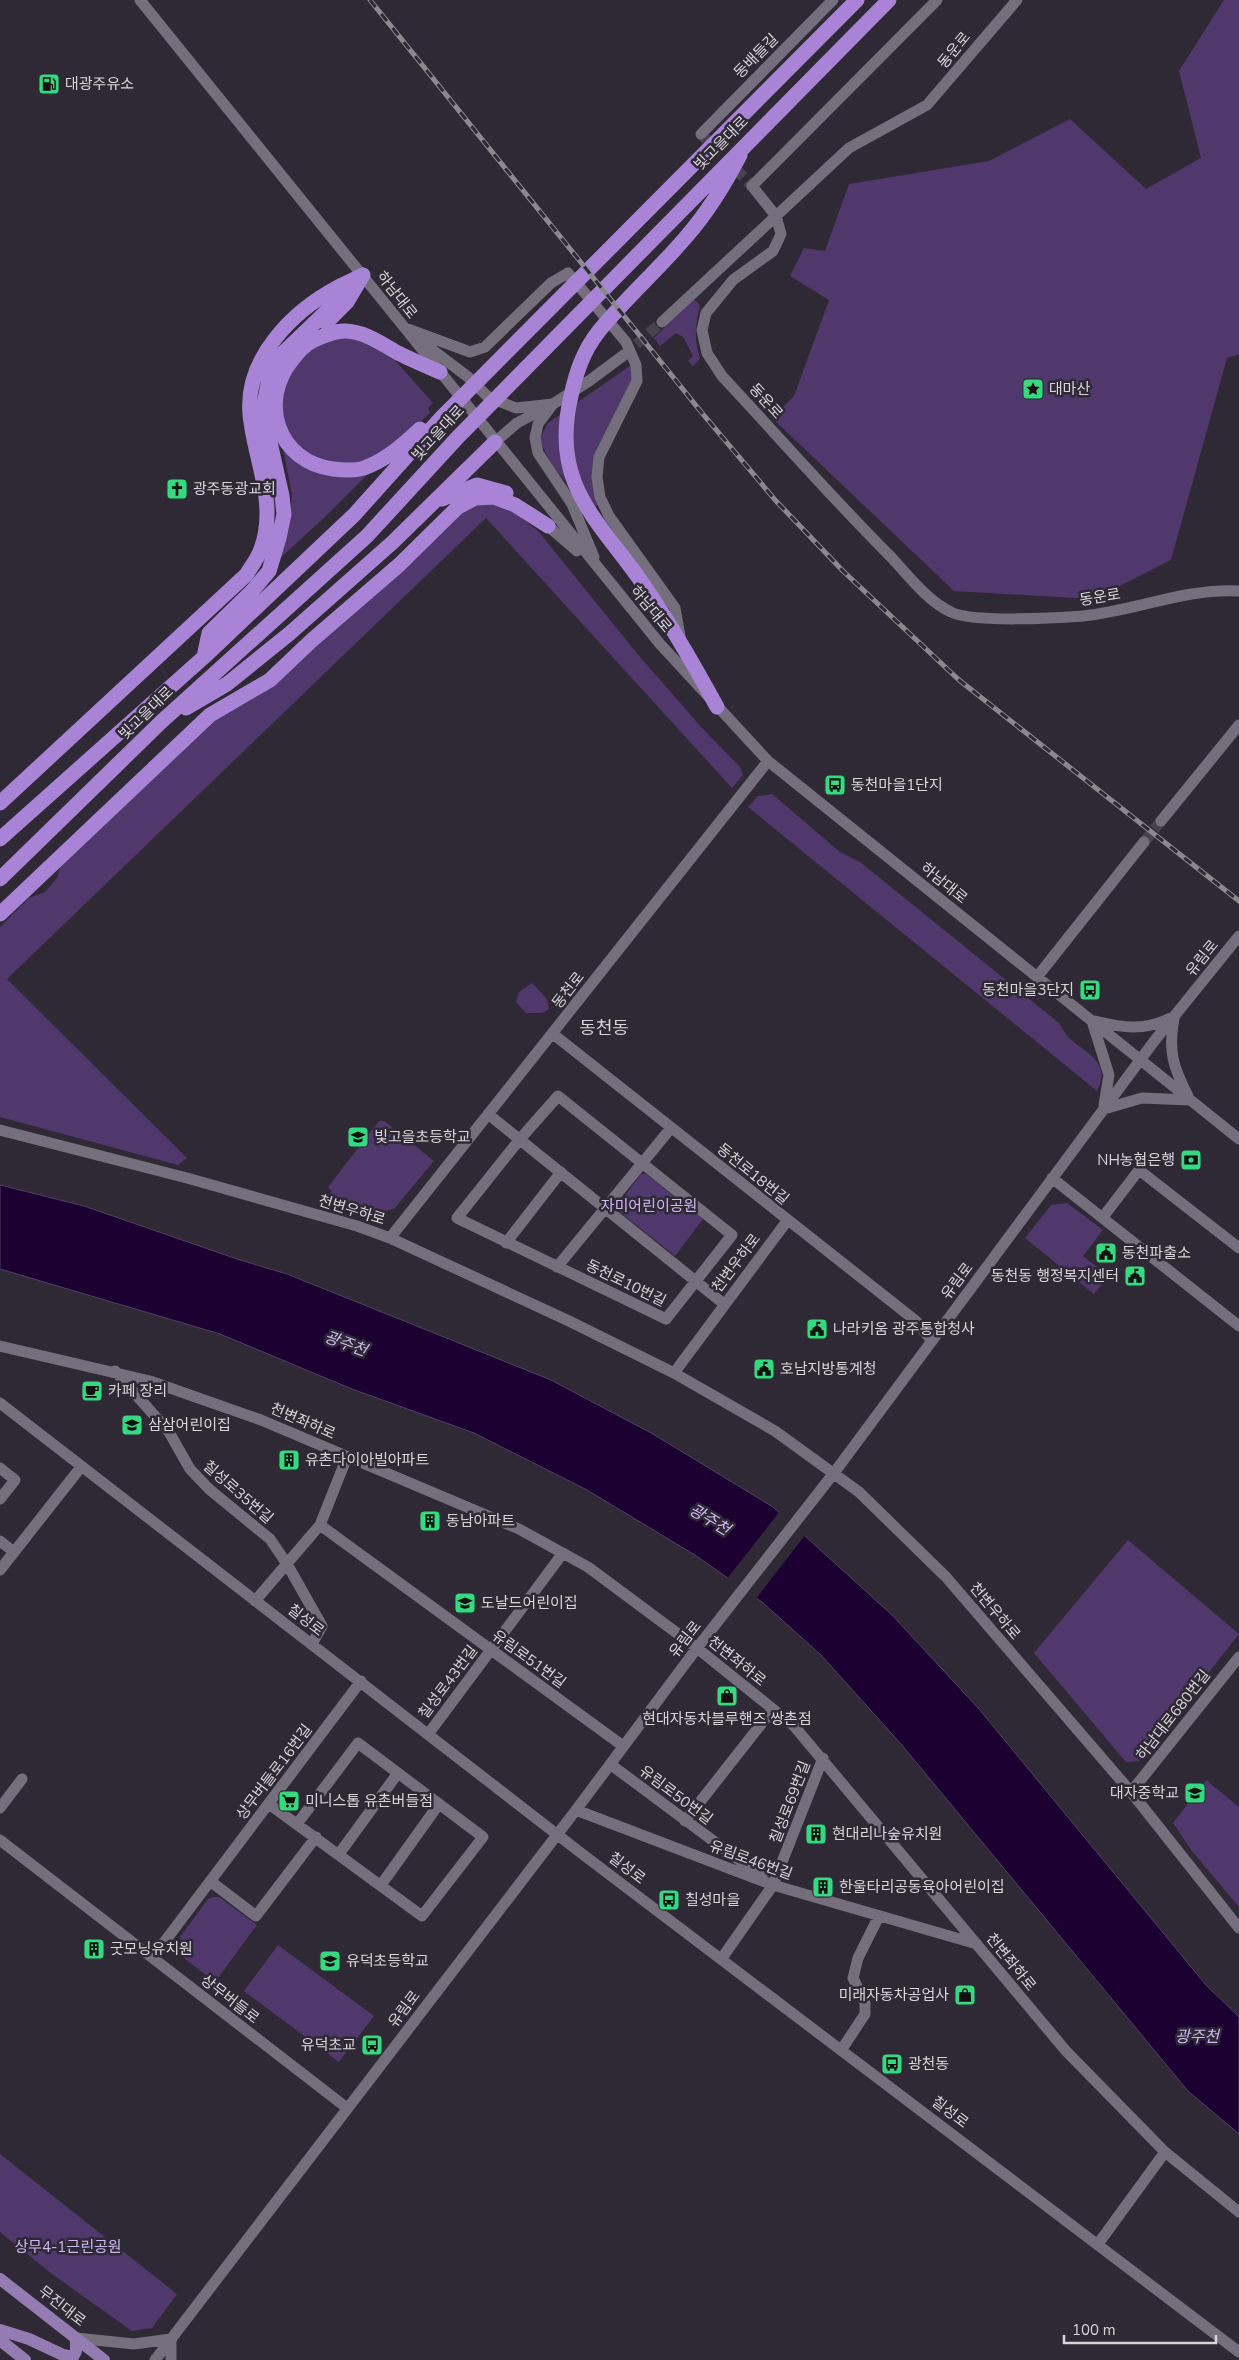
<svg xmlns="http://www.w3.org/2000/svg" width="1239" height="2360" font-family="'Nunito Sans','Noto Sans KR',sans-serif">
  <rect width="100%" height="100%" fill="#2e2935"/>
  <path fill="#50386c" d="M1224 0H1239V354L1227 358 1171 560 1094 599 954 591 772 418 794 396 829 300 790 276 804 248 825 251 849 184 989 161 1070 119 1146 189 1201 158 1179 71Z
    M694 299 700 305C695 325 694 339 700 359L693 366 688 361 693 356 683 337 676 333 660 346 654 338Z
    M332 337 359 338 393 358 433 403 428 408 430 413 391 448 361 464 321 463 301 452 282 425V385L306 349Z
    M631 365 632 381 598 446 600 504 593 507C571 488 548 467 540 438L548 423Z
    M283 449 296 458 371 471 325 517 278 560 290 519 292 495Z
    M491 502 511 509 538 531 640 657 702 728 740 767 743 775 732 788 486 518 7 979 187 1158 178 1165 0 1117V927L29 898 45 892 57 878 60 867 214 717 462 510 477 503Z
    M772 794 840 852 860 862 1059 1023C1062 1028 1066 1035 1070 1039 1089 1055 1111 1062 1097 1091L748 807 758 796Z
    M532 983 547 999 549 1009 542 1013H526L516 1002 519 992Z
    M379 1121H384L434 1161 394 1209 375 1213 325 1199 332 1191 328 1187Z
    M641 1174H646L703 1219 675 1256 620 1212 618 1205Z
    M1067 1203 1103 1230 1083 1256 1109 1276 1094 1294 1025 1238 1051 1205Z
    M1128 1540 1239 1634 1139 1761 1126 1762 1034 1653Z
    M1206 1780 1239 1807V1907L1192 1851 1173 1823Z
    M213 1897H219L257 1925 215 1982 185 1959 180 1937 208 1899Z
    M278 1945 374 2016 339 2062 244 1991Z
    M0 2154 177 2294 152 2328 132 2331 52 2274 0 2232Z"/>
  <path fill="#1b0031" stroke="#534064" d="M0 1185 84 1206 237 1259 287 1274 551 1380 653 1434 773 1507 892 1615 979 1709 1206 1985 1239 2017V2134L1188 2091 901 1744 821 1655 762 1602 695 1555 587 1490 474 1433 352 1389 220 1334 0 1269Z"/>
  <path fill="#2e2935" d="M780 1511 806 1534 755 1600 726 1580Z"/>
  <g fill="none" stroke-linecap="round" stroke-linejoin="round">
    <path stroke="#47434e" stroke-width="11" stroke-dasharray="11 5.5" stroke-linecap="butt" d="M701 134 752 186
      M624 355 662 322
      M1144 842 1161 821"/>
    <path stroke="#756f7d" stroke-width="11" d="M140 0 660 644 768 761 1239 1139
      M1017 0 927 105 849 148 776 216 781 234 773 251 733 280 706 313 702 330 707 353 722 376C778 436 832 498 890 556 908 575 927 601 951 612 972 623 1056 618 1083 616 1135 611 1185 588 1239 591
      M701 134 833 0
      M662 322 776 216 752 186 937 0
      M405 328 470 352 485 347 551 283 568 273 626 342 636 365 637 381 599 457 597 477 600 497 609 516 675 608 680 636
      M418 339 468 377 488 397 516 408 553 404
      M553 404 538 424 535 438 538 453 572 504 594 557
      M495 442 517 423 553 404 589 381 624 355
      M548 526 577 551
      M1161 821 1239 725
      M1037 977 1144 842
      M1174 1018C1168 1051 1173 1067 1188 1096
      M1092 1021 1109 1075 1104 1105
      M1095 1021C1123 1028 1144 1031 1171 1018
      M553 1034 916 1321 932 1341
      M558 1096 732 1235 666 1319 457 1218 520 1139Z
      M1104 1109 1142 1098 1190 1100
      M488 1114 724 1304
      M0 1130 187 1178 357 1226 390 1238 569 1321 674 1373 775 1431 859 1492 946 1577 1131 1792 1239 1928
      M1052 1178 1239 1326
      M1103 1217 1139 1170 1239 1248
      M390 1238 768 761
      M506 1243 561 1172
      M557 1267 671 1128
      M0 1346 150 1381 261 1420 519 1529 588 1567 697 1648 794 1726 1066 2051 1165 2152 1239 2212
      M115 1371 169 1432 190 1469 209 1489 270 1539 287 1564 322 1626 312 1644
      M674 1373 787 1221
      M0 1403 581 1853 1239 2352
      M0 1468 15 1480 0 1499
      M320 1525 623 1746
      M0 1541 14 1552
      M0 1570 81 1467
      M255 1601 320 1525 347 1457
      M429 1733 563 1553
      M610 1764 762 1877
      M1131 1792 1239 1657
      M269 1804 422 1916 483 1837 358 1743 297 1824
      M0 1808 22 1779
      M576 1810 773 1885 977 1944
      M685 1821 773 1709
      M0 1840 347 2108
      M339 1854 398 1773
      M210 1881 256 1916 316 1837
      M381 1885 439 1804
      M153 1957 361 1681
      M722 1958 773 1885 823 1758
      M842 2049 865 2014V2003L853 1978 858 1958 879 1916
      M1098 2244 1165 2152
      M76 2338 134 2344 171 2339
      M171 2339V2360
      M155 2360 576 1810 697 1648 834 1473 1155 1040 1239 936"/>
    <path stroke="#947cb2" stroke-width="12" d="M0 2279 104 2360
      M0 2330 29 2339 63 2355 73 2357 76 2351V2338
      M0 2340 25 2360"/>
    <path stroke="#a984d6" stroke-width="15" d="M326 323 347 302 363 275
      M420 429C403 445 386 460 364 468 355 471 342 470 333 469 278 462 258 402 292 360 299 351 304 345 314 340 324 336 335 330 346 331 366 332 382 344 398 353 412 360 426 366 440 372
      M442 499 477 485 506 493
      M204 657 209 633 253 590 269 571 279 538 284 514 282 496 263 411 269 378 278 358 329 309 338 287 363 275
      M717 707C694 665 671 624 643 584 598 519 550 485 571 396 576 373 583 351 599 331 626 298 658 270 686 237 707 213 725 184 740 155
      M186 708 227 684 289 634 393 542 495 442
      M0 803 246 575C251 567 258 558 261 549 278 503 254 459 250 414 245 358 293 311 338 287
      M0 839 204 657 354 515 441 418 857 0
      M0 879 161 722 367 536 458 437 889 0
      M0 914 210 715 270 680 311 641 399 565 458 507 475 498 494 497 515 505 548 526"/>
    <g stroke="#8c8892" stroke-width="5">
      <path id="rail" d="M370 0 702 413 776 501 843 571 959 680 1239 901"/>
    </g>
    <use href="#rail" stroke="#2e2935" stroke-width="3" stroke-dasharray="9" stroke-linecap="butt"/>
  </g>
  <defs>
    <g id="fuel-square" transform="scale(1.125)"><rect x="-9" y="-9" width="18" height="18" rx="4" fill="#36d880" stroke="#2e2935"/><path d="M-5.5-6h7V0h2V4h1.3V-2.5L3-4.5l.8-.8L6-3V5H2.5V1h-1V6h-7ZM-4.2-4.7v3.2H.2V-4.7Z" fill="#111"/></g>
    <g id="sight-square" transform="scale(1.125)"><rect x="-9" y="-9" width="18" height="18" rx="4" fill="#36d880" stroke="#2e2935"/><path d="M0-6L1.8-2.2L6-1.7L2.9 1.2L3.7 5.4L0 3.3L-3.7 5.4L-2.9 1.2L-6-1.7L-1.8-2.2Z" fill="#111"/></g>
    <g id="church-square" transform="scale(1.125)"><rect x="-9" y="-9" width="18" height="18" rx="4" fill="#36d880" stroke="#2e2935"/><path d="M-1.2-6h2.4v3.5h3.3v2.4h-3.3V6h-2.4V-.1h-3.3v-2.4h3.3Z" fill="#111"/></g>
    <g id="bus-square" transform="scale(1.125)"><rect x="-9" y="-9" width="18" height="18" rx="4" fill="#36d880" stroke="#2e2935"/><path d="M-5-6H5V4H4V6H2V4H-2V6H-4V4H-5ZM-3.5-4V0h7V-4ZM-3.5 1.2v1.5H-2V1.2ZM2 1.2v1.5H3.5V1.2Z" fill="#111"/></g>
    <g id="school-square" transform="scale(1.125)"><rect x="-9" y="-9" width="18" height="18" rx="4" fill="#36d880" stroke="#2e2935"/><path d="M0-5L7-2L0 1L-7-2ZM-4 1L0 2.5L4 1V4Q0 6-4 4Z" fill="#111"/></g>
    <g id="bank-square" transform="scale(1.125)"><rect x="-9" y="-9" width="18" height="18" rx="4" fill="#36d880" stroke="#2e2935"/><path d="M-6-4H6V4H-6ZM0-2.3a2.3 2.3 0 1 0 0 4.6a2.3 2.3 0 1 0 0-4.6Z" fill="#111"/></g>
    <g id="civic-square" transform="scale(1.125)"><rect x="-9" y="-9" width="18" height="18" rx="4" fill="#36d880" stroke="#2e2935"/><path d="M-.6-6.5H3V-4.5H.6V-3L4-1V1h2V6H-6V1h2V-1L-.6-3ZM-1.2 2.5V6h2.4V2.5Z" fill="#111"/></g>
    <g id="cafe-square" transform="scale(1.125)"><rect x="-9" y="-9" width="18" height="18" rx="4" fill="#36d880" stroke="#2e2935"/><path d="M-5.5-4.5H6V0H3Q3 3.5 0 3.5H-2.5Q-5.5 3.5-5.5 0ZM3-3.2v2h1.7v-2ZM-6 4.5H4V6H-6Z" fill="#111"/></g>
    <g id="building-square" transform="scale(1.125)"><rect x="-9" y="-9" width="18" height="18" rx="4" fill="#36d880" stroke="#2e2935"/><path d="M-4-6H4V6H1V3H-1V6H-4ZM-2.5-4.3h1.7v1.8h-1.7ZM.8-4.3h1.7v1.8H.8ZM-2.5-1h1.7V.8h-1.7ZM.8-1h1.7V.8H.8Z" fill="#111"/></g>
    <g id="shop-square" transform="scale(1.125)"><rect x="-9" y="-9" width="18" height="18" rx="4" fill="#36d880" stroke="#2e2935"/><path d="M-5-2.5h2.3a2.7 3.5 0 0 1 5.4 0H5L5.5 6h-11ZM-1.5-2.5h3a1.5 2.3 0 0 0-3 0Z" fill="#111"/></g>
    <g id="supermarket-square" transform="scale(1.125)"><rect x="-9" y="-9" width="18" height="18" rx="4" fill="#36d880" stroke="#2e2935"/><path d="M-6-5.5h2.5l.6 2H6L4.5 2H-2.5L-4.4-4H-6ZM-1.5 3.2a1.3 1.3 0 1 0 .1 0ZM3 3.2a1.3 1.3 0 1 0 .1 0Z" fill="#111"/></g>
  </defs>
  <g fill-rule="evenodd">
    <use href="#fuel-square" x="49" y="84"/>
    <use href="#sight-square" x="1033" y="389"/>
    <use href="#church-square" x="177" y="489"/>
    <use href="#bus-square" x="835" y="785"/>
    <use href="#bus-square" x="1090" y="990"/>
    <use href="#school-square" x="358" y="1137"/>
    <use href="#bank-square" x="1191" y="1160"/>
    <use href="#civic-square" x="1106" y="1253"/>
    <use href="#civic-square" x="1135" y="1276"/>
    <use href="#civic-square" x="817" y="1329"/>
    <use href="#civic-square" x="764" y="1369"/>
    <use href="#cafe-square" x="92" y="1391"/>
    <use href="#school-square" x="132" y="1425"/>
    <use href="#building-square" x="289" y="1460"/>
    <use href="#building-square" x="430" y="1521"/>
    <use href="#school-square" x="465" y="1603"/>
    <use href="#shop-square" x="727" y="1696"/>
    <use href="#school-square" x="1195" y="1793"/>
    <use href="#supermarket-square" x="289" y="1801"/>
    <use href="#building-square" x="816" y="1834"/>
    <use href="#building-square" x="823" y="1887"/>
    <use href="#bus-square" x="669" y="1900"/>
    <use href="#building-square" x="94" y="1949"/>
    <use href="#school-square" x="330" y="1961"/>
    <use href="#shop-square" x="965" y="1995"/>
    <use href="#bus-square" x="372" y="2045"/>
    <use href="#bus-square" x="892" y="2064"/>
  </g>
  <g text-anchor="middle" stroke-width="5" stroke-linejoin="round" paint-order="stroke">
    <g font-size="15" fill="#d7d4dc" stroke="#2e2935">
      <text transform="translate(954 50) rotate(-51)" y="5">동운로</text>
      <text transform="translate(756 56) rotate(-45)" y="5">동배들길</text>
      <text transform="translate(721 143) rotate(-45)" y="5">빛고을대로</text>
      <text transform="translate(397 295) rotate(52)" y="5">하남대로</text>
      <text transform="translate(766 401) rotate(48)" y="5">동운로</text>
      <text transform="translate(438 433) rotate(-47)" y="5">빛고을대로</text>
      <text transform="translate(1100 597) rotate(-9)" y="5">동운로</text>
      <text transform="translate(651 609) rotate(50)" y="5">하남대로</text>
      <text transform="translate(146 713) rotate(-44)" y="5">빛고을대로</text>
      <text transform="translate(944 883) rotate(39)" y="5">하남대로</text>
      <text transform="translate(1202 958) rotate(-51)" y="5">유림로</text>
      <text transform="translate(568 990) rotate(-52)" y="5">동천로</text>
      <text transform="translate(753 1174) rotate(39)" y="5">동천로18번길</text>
      <text transform="translate(352 1210) rotate(17)" y="5">천변우하로</text>
      <text transform="translate(736 1263) rotate(-53)" y="5">천변우하로</text>
      <text transform="translate(957 1281) rotate(-53)" y="5">유림로</text>
      <text transform="translate(626 1283) rotate(26)" y="5">동천로10번길</text>
      <text transform="translate(303 1421) rotate(23)" y="5">천변좌하로</text>
      <text transform="translate(238 1492) rotate(41)" y="5">칠성로35번길</text>
      <text transform="translate(995 1611) rotate(50)" y="5">천변우하로</text>
      <text transform="translate(306 1620) rotate(38)" y="5">칠성로</text>
      <text transform="translate(685 1639) rotate(-52)" y="5">유림로</text>
      <text transform="translate(529 1659) rotate(36)" y="5">유림로51번길</text>
      <text transform="translate(737 1661) rotate(39)" y="5">천변좌하로</text>
      <text transform="translate(448 1682) rotate(-53)" y="5">칠성로43번길</text>
      <text transform="translate(1173 1715) rotate(-52)" y="5">하남대로680번길</text>
      <text transform="translate(274 1772) rotate(-53)" y="5">상무버들로16번길</text>
      <text transform="translate(676 1795) rotate(37)" y="5">유림로50번길</text>
      <text transform="translate(790 1802) rotate(-69)" y="5">칠성로69번길</text>
      <text transform="translate(751 1860) rotate(20)" y="5">유림로46번길</text>
      <text transform="translate(627 1868) rotate(37)" y="5">칠성로</text>
      <text transform="translate(1011 1962) rotate(51)" y="5">천변좌하로</text>
      <text transform="translate(230 1999) rotate(38)" y="5">상무버들로</text>
      <text transform="translate(404 2009) rotate(-53)" y="5">유림로</text>
      <text transform="translate(950 2112) rotate(37)" y="5">칠성로</text>
      <text transform="translate(62 2306) rotate(38)" y="5">무진대로</text>
    </g>
    <g font-size="15" fill="#d7d4dc" stroke="#2e2935" text-anchor="start">
      <text x="65" y="89">대광주유소</text>
      <text x="1049" y="394">대마산</text>
      <text x="193" y="494">광주동광교회</text>
      <text x="851" y="790">동천마을1단지</text>
      <text x="1074" y="995" text-anchor="end">동천마을3단지</text>
      <text x="374" y="1142">빛고을초등학교</text>
      <text x="1175" y="1165" text-anchor="end">NH농협은행</text>
      <text x="1122" y="1258">동천파출소</text>
      <text x="1119" y="1281" text-anchor="end">동천동 행정복지센터</text>
      <text x="833" y="1334">나라키움 광주통합청사</text>
      <text x="780" y="1374">호남지방통계청</text>
      <text x="108" y="1396">카페 장리</text>
      <text x="148" y="1430">삼삼어린이집</text>
      <text x="305" y="1465">유촌다이아빌아파트</text>
      <text x="446" y="1526">동남아파트</text>
      <text x="481" y="1608">도날드어린이집</text>
      <text x="727" y="1724" text-anchor="middle">현대자동차블루핸즈 쌍촌점</text>
      <text x="1179" y="1798" text-anchor="end">대자중학교</text>
      <text x="305" y="1806">미니스톱 유촌버들점</text>
      <text x="832" y="1839">현대리나숲유치원</text>
      <text x="839" y="1892">한울타리공동육아어린이집</text>
      <text x="685" y="1905">칠성마을</text>
      <text x="110" y="1954">굿모닝유치원</text>
      <text x="346" y="1966">유덕초등학교</text>
      <text x="949" y="2000" text-anchor="end">미래자동차공업사</text>
      <text x="356" y="2050" text-anchor="end">유덕초교</text>
      <text x="908" y="2069">광천동</text>
    </g>
    <g font-size="15" fill="#cfb6f1" stroke="#2e2935">
      <text x="649" y="1211">자미어린이공원</text>
      <text x="68" y="2252">상무4-1근린공원</text>
    </g>
    <g font-size="16" font-style="italic" fill="#cfb5f1" stroke="#2e2935">
      <text transform="translate(346 1343) rotate(20)" y="6">광주천</text>
      <text transform="translate(710 1519) rotate(31)" y="6">광주천</text>
      <text x="1197" y="2042">광주천</text>
    </g>
    <g font-size="18" fill="#d7d4dc" stroke="#2e2935">
      <text x="604" y="1034">동천동</text>
    </g>
  </g>
  <path d="M1064 2335v8h152v-8" fill="none" stroke="#d7d4dc" stroke-width="2.5"/>
  <text x="1072" y="2335" font-size="15" fill="#d7d4dc" stroke="#2e2935" stroke-width="4" paint-order="stroke">100 m</text>
</svg>
